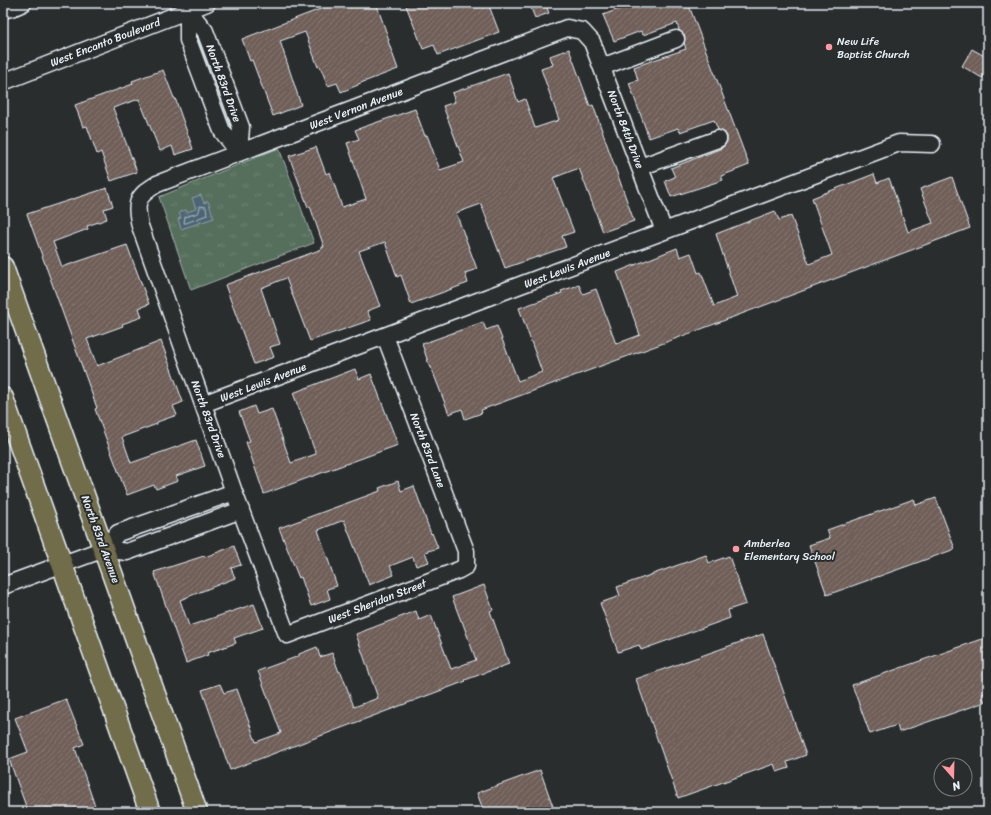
<svg xmlns="http://www.w3.org/2000/svg" width="991" height="815" font-family="Sriracha,sans-serif">
  <defs>
    <pattern id="grass-tufts" width="24" height="20" patternUnits="userSpaceOnUse"><rect width="24" height="20" fill="#566e5b"/><path d="M3 7l-1-3M5 7V3M7 7l1-3M15 17l-1-3M17 17v-4M19 17l1-3" fill="none" stroke="#6e8373"/></pattern>
    <pattern id="water-ripples" width="26" height="14" patternUnits="userSpaceOnUse"><rect width="26" height="14" fill="#4e6573"/><path d="M2 4q2-2 4 0t4 0M15 11q2-2 4 0t4 0" fill="none" stroke="#687c88"/></pattern>
    <pattern id="building-hatch" width="6" height="6" patternUnits="userSpaceOnUse"><rect width="6" height="6" fill="#705f58"/><path d="M-1 1l2-2M0 6l6-6M5 7l2-2" fill="none" stroke="#847671"/></pattern>
  </defs>
  <rect width="100%" height="100%" fill="#2a2d2e"/>
  <filter id="ink" filterUnits="userSpaceOnUse"><feTurbulence type="fractalNoise" baseFrequency=".025" numOctaves="2"/><feDisplacementMap in="SourceGraphic" scale="8" xChannelSelector="R" yChannelSelector="G"/><feConvolveMatrix kernelMatrix="1 2 1 2 8 2 1 2 1" color-interpolation-filters="sRGB"/></filter>
  <g filter="url(#ink)">
    <path fill="url(#grass-tufts)" stroke="#9fb0aa" d="M279 148 314 243 191 290 159 197Z"/>
    <path fill="url(#water-ripples)" stroke="#8c9da8" d="M201 195 204 203 208 201 214 218 181 229 178 219 181 218 179 212 186 210 187 212 196 209 192 198Z"/>
    <g fill="none" stroke-linecap="round" stroke-linejoin="round">
      <path stroke="#aab9c3" stroke-width="1" d="M201 206 206 207 207 215 186 223H184L185 217 198 213Z"/>
    </g>
    <path fill="url(#building-hatch)" stroke="#e8f1f8" d="M336 3H376L389 40 388 41 398 69 358 84V85L341 92 337 83 328 86 320 66 318 67 305 32 280 41 301 105 273 116 252 60 250 61 242 39Z
      M405 3H488L499 32 438 55 434 45 423 49Z
      M529 3H545L549 13 535 18Z
      M635 3H688L749 165 721 176 723 180 671 197 665 181 675 177 671 168 722 148 725 145 727 141V136L724 132 718 130 714 120 680 132 678 128 649 138 629 83 638 80 634 67 686 49 684 43 685 36 679 30 677 23 643 35 641 31 614 41 603 15Z
      M569 49 590 106 593 105 634 221 603 232 579 168 553 178 574 232 562 236 566 247 505 268 481 204 456 213 477 269 465 273 468 283 411 304 401 275 397 277 385 242 359 251 380 306 367 311 371 320 310 341 286 278 261 288 280 344 270 347 274 357 254 364 225 285 322 249V247H324L310 206 308 207 289 156 316 147 326 174 330 172 342 207 366 199 347 143 359 139 355 130 415 109 425 136 427 135 440 170 464 162 443 106 455 102 452 93 508 73 518 102 525 99 535 128 559 120 541 69 553 65 550 56Z
      M972 49 988 58V68L982 78 962 66Z
      M163 70 174 98H175L193 149 175 155 172 146 160 151 139 99 113 108 137 172 111 181 101 152 97 154 87 126 83 127 75 105 133 84 132 81Z
      M874 174 877 183 889 178 908 232 933 223 920 189 952 177 970 228 680 337 481 410 482 413 465 419 462 409 449 414 431 367 430 368 422 344 483 322 486 330 497 326 518 381 542 372 519 308 562 293 561 291 579 285 583 294 596 289 616 344 640 335 617 272 677 248 680 257 691 253 698 273 701 272 714 306 737 297 716 234 775 211 779 220 791 216 809 264 832 255 812 198Z
      M107 188 113 206 104 209 107 219 87 226 88 229 53 242 62 267 127 245 149 304 139 308 142 317 122 324 123 326 87 339 97 366 161 341 183 402 173 406 177 415 157 422V424L122 437 131 463 196 440 205 466 176 476 178 481 156 489 154 485 127 495 95 409 97 408 27 214Z
      M355 369 359 379 371 374 398 445 264 494 246 442 250 441 239 412 254 406 257 414 272 409 291 463 316 454 293 393Z
      M398 481 401 491 414 486 431 534 432 533 438 548 425 552 429 562 416 566 413 557 390 566 394 575 369 585 344 520 318 530 337 586 327 589 330 599 311 606 301 577 299 578 279 528 380 491 379 488Z
      M936 498 955 549 827 595 809 545 830 538 827 530 914 499 916 505Z
      M234 546 241 565 231 568 235 578 180 600 189 626 254 604 263 628 234 638 236 643 207 653 208 655 186 663 154 572 204 556 205 557Z
      M706 555 709 563 729 556 746 604 728 610 730 618 641 650 639 645 618 652 600 603 620 596 617 587Z
      M484 585 493 610 490 611 509 664 465 680 466 681 230 770 202 690 220 684 224 693 237 689 256 742 281 733 258 671 299 656V654L317 647 320 657 332 653 339 672H341L354 707 378 698 356 634 416 611 419 620 431 615 451 669 476 660 462 621H461L452 597Z
      M763 634 806 755 787 762 789 768 777 772 774 764 678 798 636 679Z
      M988 637V692L982 694 985 702 899 732 897 725 870 734 852 685Z
      M66 699 84 744 75 748 97 812H50L48 808 39 812H28L9 759 28 752 15 718Z
      M540 770 555 812H484L477 793Z"/>
    <g fill="none" stroke-linecap="round" stroke-linejoin="round">
      <g stroke="#e8f1f8" stroke-width="19">
        <path id="minor" d="M185 3 188 10 205 31 241 127 239 153
          M3 10 14 7 23 3
          M188 10V40L222 131 239 153
          M602 67 676 39
          M3 82 207 3
          M640 167 718 139
          M385 336 466 551V566L459 570 287 635 234 492 140 226C135 202 136 197 157 184L567 28 582 31 592 42 664 231
          M203 404 899 143 932 144
          M104 549 118 533 234 492
          M3 586 104 549 127 552 241 510"/>
      </g>
      <g stroke="#e8f1f8" stroke-width="23">
        <path id="major" d="M3 267 197 812
          M3 398 150 812"/>
      </g>
      <use href="#minor" stroke="#2a2d2e" stroke-width="16"/>
      <use href="#major" stroke="#716d4b" stroke-width="20"/>
    </g>
  </g>
  <g fill="#ff9aa2" stroke="#2a2d2e" stroke-width="1.5">
    <circle cx="829" cy="47" r="4"/>
    <circle cx="736" cy="549" r="4"/>
  </g>
  <g text-anchor="middle" stroke-width="4" stroke-linejoin="round" paint-order="stroke">
    <g font-size="11" fill="#e8f1f8" stroke="#2a2d2e" text-anchor="start">
      <text x="837" y="45">New Life<tspan x="837" dy="13">Baptist Church</tspan></text>
      <text x="744" y="547">Amberlea<tspan x="744" dy="13">Elementary School</tspan></text>
    </g>
    <g font-size="11" fill="#e8f1f8" stroke="#2a2d2e">
      <text transform="translate(105 42) rotate(-21)" y="4">West Encanto Boulevard</text>
      <text transform="translate(224 83) rotate(70)" y="4">North 83rd Drive</text>
      <text transform="translate(356 108) rotate(-21)" y="4">West Vernon Avenue</text>
      <text transform="translate(626 129) rotate(69)" y="4">North 84th Drive</text>
      <text transform="translate(567 268) rotate(-21)" y="4">West Lewis Avenue</text>
      <text transform="translate(263 382) rotate(-21)" y="4">West Lewis Avenue</text>
      <text transform="translate(209 419) rotate(70)" y="4">North 83rd Drive</text>
      <text transform="translate(428 450) rotate(69)" y="4">North 83rd Lane</text>
      <text transform="translate(101 539) rotate(70)" y="4">North 83rd Avenue</text>
      <text transform="translate(377 601) rotate(-21)" y="4">West Sheridan Street</text>
    </g>
  </g>
  <rect width="991" height="815" fill="none" stroke="#2a2d2e" stroke-width="16"/>
  <rect x="8" y="8" width="975" height="799" fill="none" stroke="#e8f1f8" stroke-width="1.5" filter="url(#ink)"/>
  <g transform="translate(953 777) rotate(160)"><circle r="19" fill="#2a2d2e" stroke="#767b7f"/>
  <path d="M0-3L7 15L0 10L-7 15Z" fill="#ff9aa2"/>
  <text y="-6" font-size="11" font-weight="bold" text-anchor="middle" fill="#e8f1f8">N</text>
  </g>
</svg>
